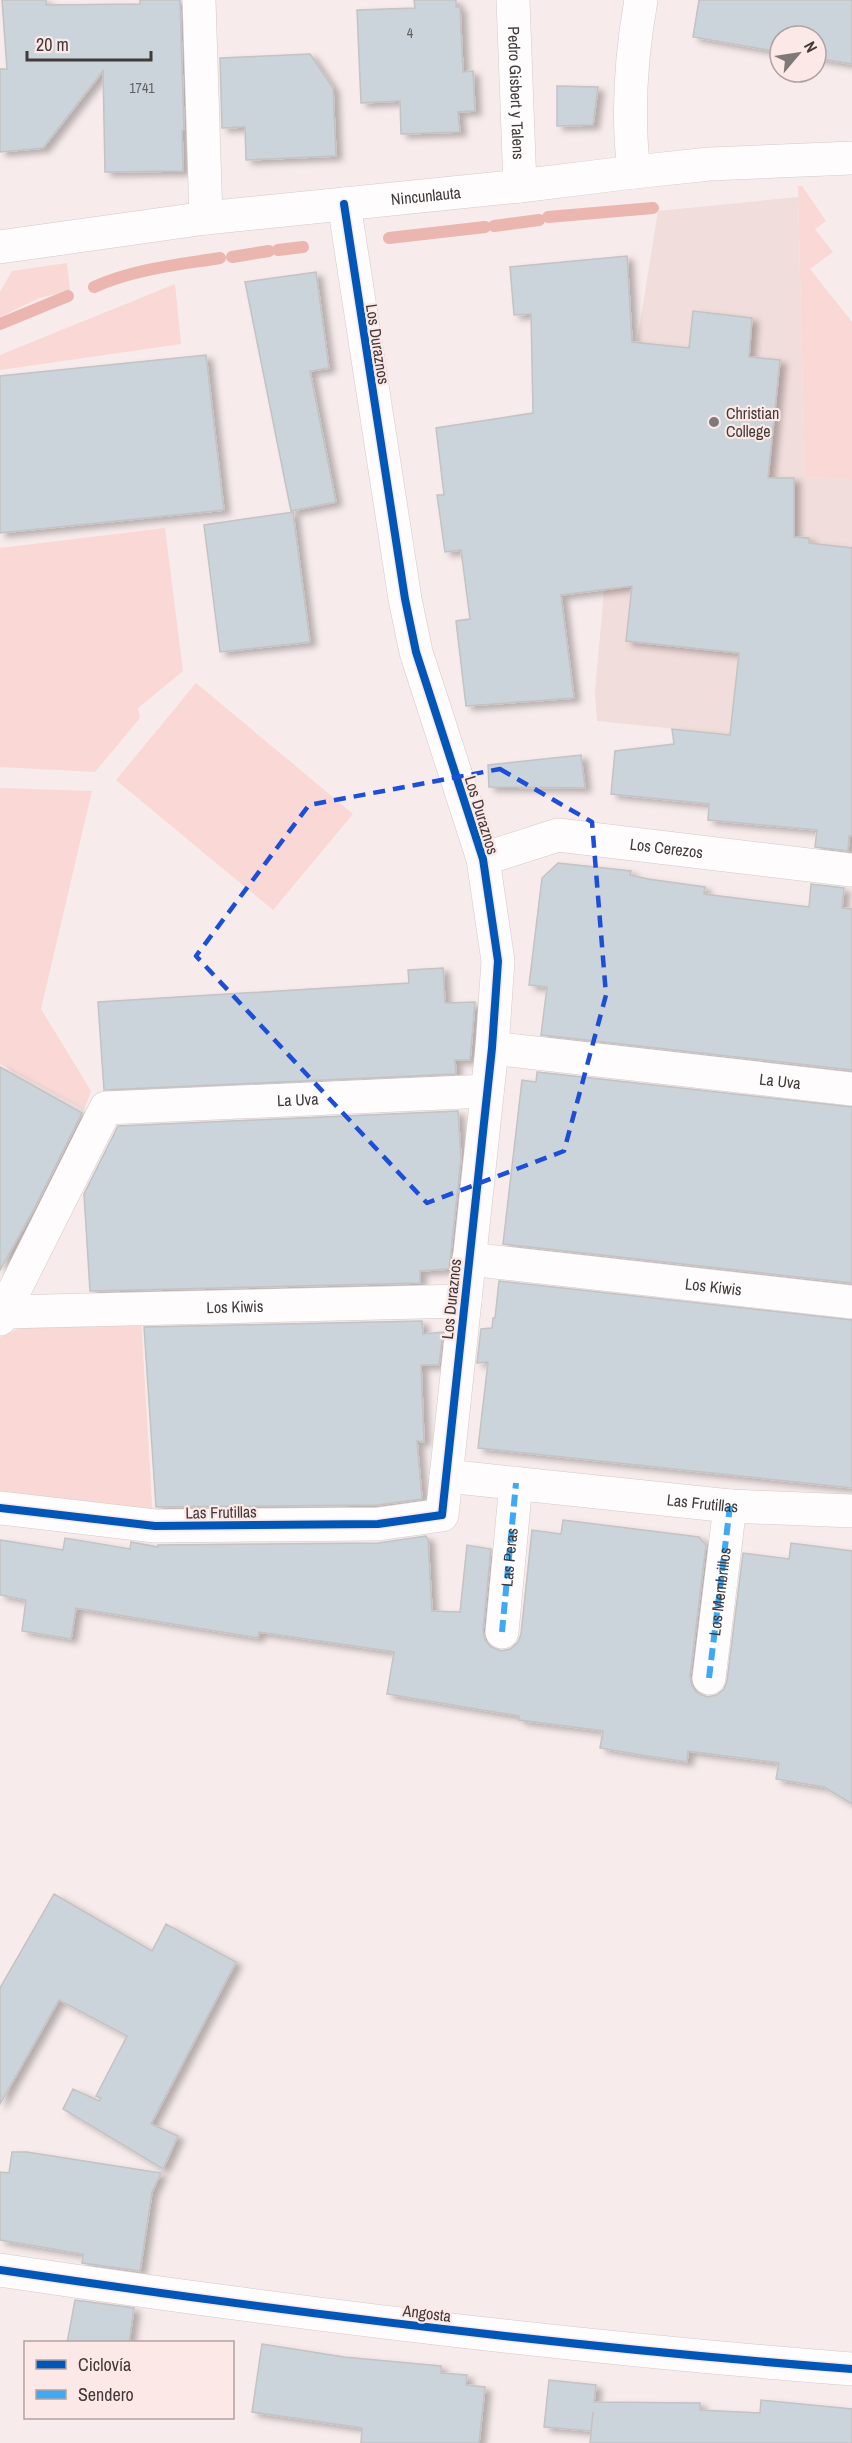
<svg xmlns="http://www.w3.org/2000/svg" width="852" height="2443" font-family="'Archivo Narrow',sans-serif">
  <defs>
    <filter id="shadow"><feDropShadow dx="6" dy="4" stdDeviation="3" flood-color="#0004"/></filter>
  </defs>
  <rect width="100%" height="100%" fill="#f7eceb"/>
  <path fill="#f1dddb" d="M798 197 805 477 852 479V747L597 721 595 691 613 491 658 211Z"/>
  <path fill="#f9d8d6" d="M798 186H802L826 221 815 229 833 252 810 269 852 322V479L805 477Z
    M67 263 70 291 39 298 0 317V292L12 271Z
    M175 284 181 344 0 370V355Z
    M165 528 183 671 138 708 140 718 95 772 0 767V548Z
    M196 683 353 814 273 910 116 780Z
    M0 788 92 791 41 1009 91 1091 84 1110 0 1064Z
    M141 1318 153 1519 0 1501V1337L27 1325Z"/>
  <g fill="none" stroke-linecap="round" stroke-linejoin="round">
    <path stroke="#ebb5b0" stroke-width="12" d="M548 217 653 208
      M494 226 539 220
      M389 238 485 227
      M278 250 303 247
      M232 257 269 251
      M94 287C134 269 177 265 220 258
      M0 324 68 296"/>
  </g>
  <path fill="#cad4da" stroke="#c4c2c3" stroke-width="1.5" filter="url(#shadow)" d="M2 0H46V5L140 4V0H180L184 130H182L183 171 105 172 103 71 43 148 0 152V69H7Z
    M414 0H456V7H460L463 72 473 71 475 111 458 112 460 132 401 134 400 101 361 103 357 10 415 8Z
    M699 0H852V64L816 58V36H780V52L693 37Z
    M310 54 333 88 336 156 246 160 245 127 222 128 220 58Z
    M557 86 598 87 593 125 557 126Z
    M627 256 632 342 689 348 693 311 752 318 749 357 780 360 768 478H794V537L809 538V543L852 548V836H849L848 851 815 847 817 830 708 820 709 804 611 794 615 751 674 744 672 729 730 735 739 653 626 641 632 586 561 595 574 698 466 706 456 621 470 619 461 550 445 552 437 495H444L436 428 533 413 531 314 514 315 510 267Z
    M316 272 329 368 310 371 336 502 291 511 245 282Z
    M206 355 224 510 0 533V376Z
    M293 512 310 642 220 652 204 525Z
    M581 755 585 788 489 787 488 765Z
    M558 863 631 871 630 875 648 879 705 887 704 894 809 907 811 884 844 888 842 908 852 909V1070L541 1035 547 987 529 985 542 878Z
    M443 968 445 1003 475 1002 470 1060H455L456 1074 104 1090 98 1002 409 983 408 970Z
    M0 1067 82 1113 34 1209 0 1270Z
    M537 1072 852 1107V1283L503 1244 522 1080 536 1082Z
    M458 1111 461 1159 449 1269 420 1271V1283L90 1291 84 1194 118 1126Z
    M499 1281 852 1320V1488L478 1448 488 1362 477 1363 481 1329 492 1328 493 1318H495Z
    M422 1321 423 1334 443 1332 439 1365H421L424 1442 417 1441 422 1499 377 1505 156 1507 144 1327Z
    M563 1520 699 1537 706 1545 690 1676 692 1686 697 1693 707 1697 717 1695 724 1689 727 1681 743 1553 789 1559 791 1543 852 1551V1804L824 1787 776 1779 779 1763 688 1751 687 1762 647 1756 600 1748 603 1731 519 1720V1716L387 1694 394 1652 259 1632 258 1638 76 1608 71 1639 22 1631 26 1600 0 1595V1540L63 1550 65 1538 130 1549 131 1542 158 1547V1545L378 1543 426 1536 428 1539 432 1611 460 1612 467 1545 491 1549 483 1631 485 1640 491 1647 501 1651 510 1649 518 1642 521 1634 532 1530 561 1534Z
    M54 1894 152 1951 166 1924 236 1962 151 2124 178 2136 163 2169 63 2109 73 2089 99 2101 101 2098 96 2096 127 2036 59 2000 0 2104V1988Z
    M12 2152H27L161 2173 152 2192 140 2271 82 2263 83 2254 0 2240V2172L9 2173Z
    M75 2300 134 2308 129 2343H67Z
    M262 2344 344 2357 441 2366V2373L467 2375 466 2385 485 2387 479 2443H361L362 2428 252 2412Z
    M549 2380 596 2385 594 2402 700 2403V2410L760 2413 761 2400 852 2409V2443H590L593 2412 591 2431 544 2427Z"/>
  <g fill="none" stroke-linecap="round" stroke-linejoin="round">
    <g stroke="#d2c9c8" stroke-width="34">
      <g id="minor">
        <path d="M199 0 206 218"/>
        <path id="s1" d="M513 0 520 186"/>
        <path d="M634 172C627 115 631 56 641 0"/>
        <path id="s2" d="M0 247 206 218 520 186 634 172 710 164 852 158"/>
        <path id="s3" d="M483 859 558 835 852 870"/>
        <path id="s4" d="M492 1048 852 1089"/>
        <path id="s5" d="M469 1259 852 1302"/>
        <path id="s6" d="M4 1312 465 1301"/>
        <path id="s7" d="M0 1319 106 1108 487 1091"/>
        <path id="s8" d="M446 1476 730 1506 852 1511"/>
        <path d="M0 1508 155 1526 378 1524 442 1515 492 1048 498 961 483 859 416 652 405 599 344 204"/>
        <path d="M502 1632 516 1483"/>
        <path id="s9" d="M709 1678 730 1506"/>
        <path d="M0 2270C283 2312 567 2347 852 2369"/>
      </g>
    </g>
    <use href="#minor" stroke="#fefcfc" stroke-width="33"/>
    <g stroke="#3fa9f5" stroke-width="6" stroke-dasharray="12 6" stroke-linecap="butt">
      <path id="s10" d="M502 1632 516 1483"/>
      <path d="M709 1678 730 1506"/>
    </g>
    <g stroke="#fce8e6" stroke-width="11">
      <path id="cycleway" d="M0 1508 155 1526 378 1524 442 1515 492 1048 498 961 483 859 416 652 405 599 344 204
        M0 2270C283 2312 567 2347 852 2369"/>
    </g>
    <use href="#cycleway" stroke="#0057b8" stroke-width="8"/>
  </g>
  <path fill="none" stroke="#1d4ed8" stroke-width="4.5" stroke-dasharray="12 8" stroke-linejoin="round" d="M500 769 592 822 606 995 564 1151 427 1203 196 956 309 805Z"/>
  <circle fill="#817878" stroke="#fce8e6" stroke-width="2" cx="714" cy="422" r="6"/>
  <g text-anchor="middle" stroke-width="4.5" stroke-linejoin="round" paint-order="stroke">
    <g font-size="14" fill="#646062">
      <text x="410" y="38">4</text>
      <text x="142" y="93">1741</text>
    </g>
    <g font-size="16" fill="#423a3a" stroke="#fce8e6">
      <text dy="6" stroke="none"><textPath href="#s1" startOffset="93">Pedro Gisbert y Talens</textPath></text>
      <text dy="6" stroke="none"><textPath href="#s2" startOffset="429">Nincunlauta</textPath></text>
      <text transform="translate(378 344) rotate(81)" y="6">Los Duraznos</text>
      <text transform="translate(482 815) rotate(73)" y="6">Los Duraznos</text>
      <text dy="6" stroke="none"><textPath href="#s3" startOffset="188">Los Cerezos</textPath></text>
      <text dy="6" stroke="none"><textPath href="#s4" startOffset="290">La Uva</textPath></text>
      <text dy="6" stroke="none"><textPath href="#s7" startOffset="428">La Uva</textPath></text>
      <text dy="6" stroke="none"><textPath href="#s5" startOffset="246">Los Kiwis</textPath></text>
      <text transform="translate(451 1299) rotate(-84)" y="6">Los Duraznos</text>
      <text dy="6" stroke="none"><textPath href="#s6" startOffset="231">Los Kiwis</textPath></text>
      <text dy="6" stroke="none"><textPath href="#s8" startOffset="258">Las Frutillas</textPath></text>
      <text transform="translate(221 1512) rotate(-1)" y="6">Las Frutillas</text>
      <text dy="6" stroke="none"><textPath href="#s10" startOffset="75">Las Peras</textPath></text>
      <text dy="6" stroke="none"><textPath href="#s9" startOffset="87">Los Membrillos</textPath></text>
      <text transform="translate(427 2313) rotate(7)" y="6">Angosta</text>
    </g>
    <g font-size="16" fill="#423a3a" stroke="#fce8e6" text-anchor="start">
      <text x="726" y="419">Christian<tspan x="726" dy="18">College</tspan></text>
    </g>
  </g>
  <rect x="24" y="2341" width="210" height="78" fill="#fce8e6" stroke="#b2a2a1" stroke-width="1.5"/>
  <rect x="36" y="2360" width="30" height="9" fill="#0057b8" stroke="#b2a2a1" stroke-width="1.5"/>
  <text x="78" y="2371" font-size="18" fill="#423a3a">Ciclovía</text>
  <rect x="36" y="2390" width="30" height="9" fill="#3fa9f5" stroke="#b2a2a1" stroke-width="1.5"/>
  <text x="78" y="2401" font-size="18" fill="#423a3a">Sendero</text>
  <g transform="translate(798 54) rotate(61)"><circle r="28" fill="#fce8e6" stroke="#b2a2a1" stroke-width="1.5"/>
  <path d="M0-4.5L10 22L0 15L-10 22Z" fill="#817878"/>
  <text y="-9" font-size="16" font-weight="bold" text-anchor="middle" fill="#423a3a">N</text>
  </g>
  <path d="M27 51v9h124v-9" fill="none" stroke="#423a3a" stroke-width="3"/>
  <text x="36" y="51" font-size="18" fill="#423a3a" stroke="#fce8e6" stroke-width="4.5" paint-order="stroke">20 m</text>
</svg>
